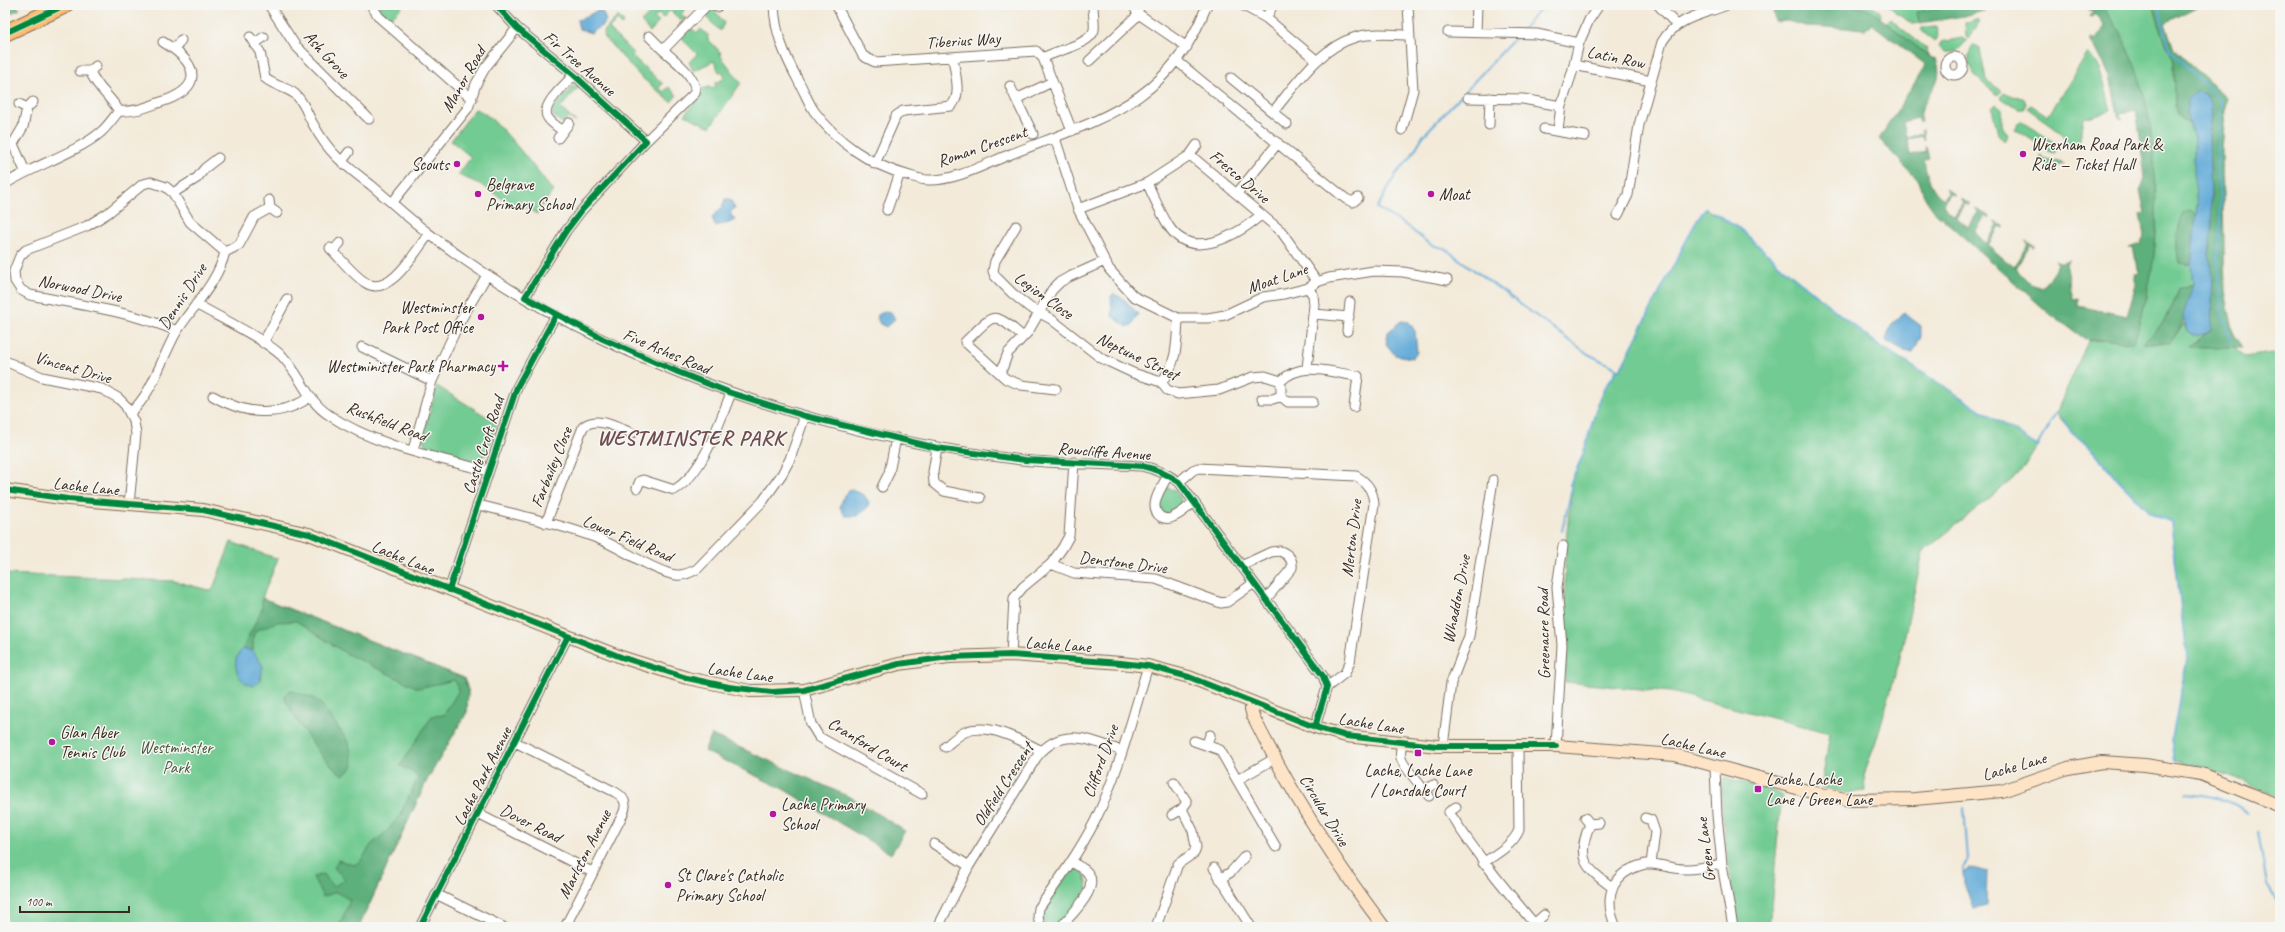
<svg xmlns="http://www.w3.org/2000/svg" width="2285" height="932" font-family="Caveat,sans-serif">
  <rect width="100%" height="100%" fill="#f6f6f2"/>
  <filter id="ink" filterUnits="userSpaceOnUse"><feTurbulence type="fractalNoise" baseFrequency=".025" numOctaves="2"/><feDisplacementMap in="SourceGraphic" scale="8" xChannelSelector="R" yChannelSelector="G"/><feConvolveMatrix kernelMatrix="1 2 1 2 8 2 1 2 1" color-interpolation-filters="sRGB"/></filter>
  <filter id="wash" filterUnits="userSpaceOnUse"><feTurbulence type="fractalNoise" baseFrequency=".012" numOctaves="4" result="noise"/><feDisplacementMap in="SourceGraphic" scale="16" xChannelSelector="R" yChannelSelector="G"/><feGaussianBlur stdDeviation="0.9" result="paint"/><feColorMatrix in="noise" values="0 0 0 0 0 0 0 0 0 0 0 0 0 0 0 0 0 1.4 0 .05"/><feComposite in="paint" operator="in"/></filter>
  <g filter="url(#wash)">
    <rect width="100%" height="100%" fill="#f3ead9"/>
    <path fill="#72cb92" stroke="#567a58" d="M378 5H404L389 20 382 14Z
      M649 5H683L686 9 681 14 686 19 681 21 670 10 663 18 658 14 654 18 659 22 650 32 641 22 653 10Z
      M1843 5C1854 5 1877 1 1881 15L1880 18 1869 9Z
      M1887 5H1963L1916 13 1920 23 1912 24Z
      M2101 5H2156L2154 7 2163 36 2174 61 2175 106 2177 114 2190 124 2194 139 2197 216 2191 210 2186 266 2191 265 2193 284 2179 289C2173 310 2160 328 2143 343L2176 336 2184 323 2187 332 2193 335 2206 334 2195 343 2232 344 2244 357 2272 353 2280 354V798L2227 775 2175 760 2172 739 2188 654 2185 644 2171 522 2149 512 2118 480 2095 452 2071 431 2056 413 2088 341 2100 340 2147 299 2150 123 2134 62 2112 20Z
      M710 8 714 9 724 23 720 31 703 14Z
      M618 16 624 22 622 25 617 20 609 29 634 54 632 56 663 84 659 87 663 92 669 87 677 95 671 102 640 76 604 37V31Z
      M1890 19 1927 49 1926 51 1929 56 1886 23Z
      M1976 19 1980 21 1968 39 1966 37 1965 23Z
      M1936 26 1938 36 1934 42 1921 30 1923 27Z
      M691 28 697 33 701 29 709 36 707 38 722 54 720 55 741 83 710 127 685 115 697 97 698 90 709 87 712 89 716 86 715 83 725 78 722 72H719L714 61 693 71 689 62 697 54 681 38Z
      M1962 38 1967 41 1956 52H1945L1939 47 1941 42Z
      M1974 45 1980 49 1986 80 2002 91 1998 95C1983 84 1957 66 1974 45Z
      M2088 53C2103 68 2106 92 2111 111L2084 118C2078 131 2085 135 2074 150L2060 132 2027 108 2031 105 2048 116Z
      M573 86H580L560 108 576 122 569 118 562 123 553 116 552 109Z
      M2004 93 2010 96 2023 97 2026 103 2024 109H2018L2000 97Z
      M1996 104 2002 111V126L2008 135 2004 141 1998 134 1992 108Z
      M475 109C494 112 539 174 553 191L537 214 517 202 514 206 480 184 458 175 471 157 451 141Z
      M2020 121 2056 143V151L2054 153 2049 151 2015 129Z
      M2040 156C2048 161 2056 160 2064 164 2055 167 2049 168 2041 162Z
      M1706 209 1740 229 1782 267 1871 340 2037 446 2020 473 1923 552 1899 662 1876 741 1864 775 1865 791 1847 793 1821 788 1830 733 1671 692 1565 682V548L1572 488 1570 485C1575 471 1584 456 1587 442 1591 425 1596 408 1603 391 1607 382 1614 378 1617 368L1620 369 1698 218Z
      M437 386 497 423 487 454 474 462 427 448 422 438Z
      M1166 487C1178 490 1181 497 1183 508L1174 513 1164 516 1158 510 1159 501Z
      M231 542 278 559 262 598 464 678 468 690 467 712 427 780 359 927H14L5 917V574L174 581 212 591Z
      M1725 778 1772 789 1782 794 1769 927H1737C1735 909 1714 784 1725 778Z
      M1073 868 1085 873 1088 889 1057 927H1044C1037 906 1058 887 1070 871Z"/>
    <path fill="#5daf7c" stroke="#4c6c4d" d="M5 5H16L20 9 5 16Z
      M1772 5H1843L1869 9 1930 57 1936 59C1948 87 1917 96 1921 122L1920 123 1918 118 1903 122 1906 137 1922 134 1921 130H1923L1924 140 1922 136 1907 139 1910 155 1926 152 1925 147H1926L1929 158 1924 160C1926 173 1932 193 1944 199L1948 193 1946 189 1955 195 1950 194 1943 205 1954 216 1963 202 1960 199 1969 203V206L1965 203 1956 217 1968 227 1978 212 1975 208 1990 217 1989 219 1985 216 1975 232 1986 244 1998 225 1995 222 2004 226V228L2000 226 1988 245 2013 267 2028 244 2025 241 2034 245V248L2030 245 2015 268 2031 284 2042 288 2058 264 2055 260 2061 262 2070 260 2066 263 2073 299 2078 298V306L2127 316 2136 284 2134 275 2139 274 2133 248H2129L2140 244 2144 236 2140 214 2145 213 2140 190 2145 179 2142 163 2144 161 2136 110 2120 113 2121 119 2119 118 2110 77 2091 39 2092 37 2096 40 2105 26 2094 13 2092 17 2090 16 2093 12 2083 5H2101C2145 57 2155 134 2156 200 2156 212 2157 224 2156 236 2153 273 2145 308 2134 343L2101 339 2088 341 2051 315 1934 211 1925 198 1919 181 1879 139 1926 65 1872 24 1866 29 1806 26 1787 21 1775 22Z
      M1963 5H1988L1984 11 1964 16 1920 23 1916 12Z
      M2156 5H2201L2165 23 2174 49 2226 97 2222 151 2225 291 2234 334 2243 347H2190L2211 330 2213 276 2209 254 2212 228 2209 135 2212 114 2186 112 2190 124 2177 114 2175 106 2174 61 2163 36 2154 6Z
      M2191 210 2197 216 2191 265 2179 263C2175 244 2176 230 2184 213Z
      M2193 284C2189 305 2184 327 2170 343H2143C2159 328 2173 310 2179 289Z
      M262 598 464 678 468 690 467 712 427 780 359 927H339L350 900 336 892 323 897 313 877 324 874 333 887 345 879 334 868 338 860 354 865 360 862 371 845 388 830 400 815 418 778 412 772 400 766 432 716 444 715 459 690 455 680 418 688 347 654 296 621 277 622 255 631 253 638V651L243 648 262 609Z
      M290 690 313 698 322 705 349 743 353 765 350 770 343 775C324 764 292 716 284 696Z
      M712 735 852 798 905 831 891 854 783 789 704 751Z"/>
    <path fill="#60aad8" stroke="#4e6a7b" d="M596 11H602L606 20 603 25 591 33 579 29 577 20 584 18Z
      M2197 91 2205 94 2211 102 2212 114 2209 135 2212 228 2209 254 2213 276 2211 330C2203 336 2195 337 2187 332L2183 316 2193 284 2191 265 2197 204 2194 179V139L2186 112 2188 100Z
      M725 199H730L735 208 730 213 735 220 729 223 715 226 712 217 722 207Z
      M1114 294 1124 299 1138 314 1132 325 1127 327 1112 316 1111 296Z
      M885 311 891 312 895 319 886 327 880 324 876 316Z
      M1904 313 1921 326V336L1913 353 1903 351 1886 341C1889 328 1892 321 1904 313Z
      M1401 321 1409 322 1415 331 1417 352 1412 358 1395 355 1386 344 1388 332Z
      M850 489 864 495 869 502 868 507 858 516H845L840 507 844 495Z
      M243 648 253 651 263 666 260 680 254 686C241 684 234 672 236 659 237 656 241 651 243 648Z
      M1970 868 1988 873 1987 906 1973 909 1964 882 1963 872Z"/>
    <g fill="none" stroke-linecap="round" stroke-linejoin="round">
      <path stroke="#60aad8" stroke-width="2" d="M2166 5 2159 9 2170 50 2221 101 2217 167 2221 204 2218 256 2221 311 2232 344
        M1521 31 1544 5
        M1517 36 1423 136 1410 158 1396 174 1377 208 1404 224 1431 245 1444 248 1588 354 1620 370 1698 218 1706 209
        M1713 212 1740 229 1782 267 1871 340 2037 446 2056 413
        M2063 419 2071 431 2095 452 2118 480 2149 512 2171 522 2185 644 2188 654 2172 739 2175 760
        M1562 531 1572 488 1570 485C1575 471 1584 456 1587 442 1591 425 1596 408 1603 391 1607 382 1614 378 1617 368
        M2185 793C2208 795 2231 798 2248 814
        M2258 832 2267 885 2280 906
        M1963 872V867L1968 860 1964 808"/>
    </g>
  </g>
  <g filter="url(#ink)">
    <g fill="none" stroke-linecap="round" stroke-linejoin="round">
      <g stroke="#7b6d5f" stroke-width="11">
        <path id="street" d="M269 5 295 45 369 119
          M371 5 379 17 472 99
          M496 5 517 28 574 75 646 141
          M715 5 717 7
          M774 5C775 34 785 56 799 82 804 91 808 102 814 111 837 142 870 165 907 175 914 177 921 180 928 180 956 181 985 164 1011 154 1100 119 1169 104 1207 5
          M836 5 863 56 875 62 1036 51 1043 58 1072 131
          M1242 5 1266 18 1316 60
          M1658 5 1676 24
          M1135 8 1137 13 1187 47
          M1266 18 1273 5
          M1448 32 1537 34 1579 43
          M1476 32 1477 5
          M649 36 663 50
          M250 37 260 52 265 78C274 86 286 87 295 94 305 103 307 114 313 124 319 135 327 147 336 156 347 167 359 176 371 185 390 201 408 218 428 233 591 359 820 436 1022 460 1062 464 1103 464 1142 466 1156 469 1167 474 1179 482L1323 676 1327 687 1315 727
          M254 44 264 37
          M175 49 181 40
          M1945 66a9 9 0 1 1 18 0a9 9 0 1 1-18 0Z
          M1043 58C1056 50 1090 45 1094 30 1095 23 1093 13 1093 5
          M1089 61 1135 18 1140 5
          M1177 61 1223 99
          M1574 65 1651 81
          M80 71H90L96 66
          M90 71C96 87 110 96 119 111
          M1231 78 1287 124
          M1010 86 1016 99
          M1468 98 1523 99 1561 106
          M1228 103 1346 199 1353 202 1358 198
          M19 104 27 108 33 102
          M1273 112C1297 83 1319 48 1356 37 1372 32 1392 35 1408 35
          M1489 125 1490 98
          M1544 129 1585 136
          M1402 130 1413 90 1408 5
          M1558 130 1561 106 1572 73 1579 43 1589 20 1599 5
          M563 131C558 127 551 123 548 118 539 106 566 84 574 75
          M1033 134 1016 99 1052 82
          M558 138 569 123
          M1055 138 1078 209 1109 269 1133 296 1178 318H1208L1225 315 1263 297 1284 294 1308 288 1317 282 1329 278 1374 271 1403 272 1447 280
          M5 143 13 144 25 171
          M13 144 23 127 27 108
          M1190 155 1197 145
          M342 161 349 152
          M875 164 896 116 903 111 951 106C963 95 954 71 953 57
          M1147 183C1154 197 1160 212 1168 225 1191 263 1237 235 1261 215
          M5 184C33 166 78 152 101 132 108 126 113 118 119 111 134 112 144 108 158 103 204 89 201 65 163 42
          M173 193 197 178 205 168 218 158
          M1237 193 1278 143
          M269 200 270 208 277 213
          M392 203 468 108 476 84 485 68 517 28
          M1078 209 1147 183 1190 155 1281 231 1317 282
          M887 210 900 173
          M1618 215 1628 195 1639 125 1662 42C1677 17 1702 15 1727 5
          M1016 226 995 261 993 271 995 276 1012 293 1029 307 1051 319 1101 358 1133 373 1161 382 1167 390 1178 394 1219 390 1253 377 1265 376 1281 381C1303 360 1330 373 1358 376L1354 407
          M330 248C341 259 353 275 366 283 390 298 416 250 429 234
          M333 251 340 243
          M525 297 566 231 582 210 646 141 695 93C697 76 674 60 663 50L707 5
          M196 304C222 319 261 337 282 356 300 374 307 401 329 415 375 446 435 457 488 471
          M1314 314 1349 317
          M177 331C130 311 80 305 30 295L21 290 15 281 14 271 20 256 26 250 87 226 108 213 143 184 151 182 166 187 173 193 190 222 225 252
          M1347 331 1350 302
          M1023 337C991 309 995 314 965 342L1006 379 1021 385 1056 389
          M263 343 287 299
          M362 347 432 381
          M5 361 42 377 102 389 118 398 125 405 134 422 136 434 129 504
          M1307 368 1314 305 1313 295 1308 288
          M1001 372 1008 353 1028 332 1052 290 1060 282 1069 277 1105 261
          M1281 381V396L1288 402H1313
          M1161 382C1177 365 1177 342 1178 318
          M213 396C245 415 280 418 310 397
          M1262 399H1273L1281 396
          M130 413C154 392 161 358 177 331 193 306 218 282 225 252L239 245 254 217 270 208
          M937 448 933 472 934 483 944 491 980 498
          M413 450 432 381 459 323 487 275
          M1168 475C1163 486 1146 507 1161 517 1165 519 1170 519 1173 517 1181 514 1188 507 1194 502
          M1179 482 1193 470 1198 468 1356 476C1368 483 1373 491 1374 504L1350 662 1345 673 1327 687
          M882 487 889 473 896 438
          M637 488 640 481 643 480 674 490C703 474 719 423 731 393
          M479 505C517 515 557 523 594 537 620 546 643 566 671 574 680 577 688 574 697 569L763 501 782 474 790 459 805 416
          M546 523 583 427C597 415 617 428 632 433
          M1051 564 1074 573 1156 579 1221 603 1227 602 1254 583
          M1241 566 1271 552 1280 551C1288 554 1293 559 1292 568L1266 599
          M449 590 517 387 556 315
          M1011 655 1014 598 1023 587 1051 564 1063 547 1069 536 1074 462
          M804 690 811 724 819 737 922 794
          M1194 741 1220 750 1237 780
          M515 742 615 792C624 797 628 803 623 814L565 927
          M1402 743C1401 747 1400 754 1401 758 1402 765 1423 788 1429 796
          M1207 744 1210 735
          M1443 746 1451 683 1469 636 1493 480
          M1556 746 1562 645 1557 587 1563 546
          M945 747C951 742 958 735 965 732 989 722 1020 740 1042 751
          M1274 759 1237 780 1276 847
          M1715 768 1717 815 1722 864 1733 927
          M1424 791 1433 785
          M1456 807 1449 812C1476 854 1505 889 1537 927
          M478 814 592 872
          M1172 815 1182 809
          M1585 818 1590 824 1599 823
          M1645 818 1651 820 1655 832 1651 864
          M1590 824C1576 858 1584 867 1612 887
          M934 844 969 866
          M1483 863C1496 854 1513 845 1519 830L1518 747
          M1214 868 1251 927
          M1220 879 1231 872 1245 856
          M436 894 503 927
          M1534 924 1544 915
          M420 927 567 638
          M938 927 969 866 1036 758C1061 725 1090 740 1122 751
          M1040 927 1038 915 1039 908C1059 880 1079 852 1095 821 1119 772 1132 718 1148 666
          M1061 927C1071 914 1104 886 1085 870 1081 867 1076 865 1072 862
          M1156 927 1178 864 1194 853 1196 847 1193 831 1182 809 1187 802 1174 782
          M1616 927C1606 905 1607 881 1631 869 1638 866 1645 863 1652 864 1664 865 1675 870 1688 869 1699 869 1711 866 1722 864"/>
      </g>
      <g stroke="#7b6d5f" stroke-width="14">
        <path id="secondary" d="M5 490 68 499 203 510 309 534 621 657 687 678 750 691 804 690 899 664 949 657 1011 655 1121 663 1148 666 1189 677 1315 727 1346 736 1437 746H1556L1675 755 1815 793 1850 800 1915 799 2002 791 2068 768 2102 762 2145 765 2201 774 2280 806
          M1253 703 1251 709 1253 716C1290 791 1334 861 1384 927"/>
      </g>
      <g stroke="#7b6d5f" stroke-width="18">
        <path id="highway" d="M5 33 65 5"/>
      </g>
      <use href="#street" stroke="#fff" stroke-width="9"/>
      <use href="#secondary" stroke="#fee4c6" stroke-width="12"/>
      <use href="#highway" stroke="#fdbc70" stroke-width="16"/>
      <g stroke="#f6f6f2" stroke-width="8">
        <path id="cycleway" d="M496 5 517 28 574 75 646 141 582 210 566 231 525 297 603 339 678 372 731 393 805 416 937 448 1025 460 1142 466C1156 469 1167 474 1179 482L1323 676 1327 687 1315 727
          M5 33 65 5
          M5 490 68 499 203 510 309 534 621 657 687 678 729 687 772 692 804 690 899 664 949 657 1011 655 1121 663 1148 666 1189 677 1315 727 1346 736 1437 746H1556
          M449 590 517 387 556 315
          M420 927 567 638"/>
      </g>
      <use href="#cycleway" stroke="#00873e" stroke-width="6"/>
    </g>
  </g>
  <g fill="#b5179e" stroke="#f6f6f2" stroke-width="1.5">
    <circle cx="2023" cy="154" r="4"/>
    <circle cx="457" cy="164" r="4"/>
    <circle cx="478" cy="194" r="4"/>
    <circle cx="1431" cy="194" r="4"/>
    <circle cx="481" cy="317" r="4"/>
    <path d="M501 360h4v4h4v4h-4v4h-4v-4h-4v-4h4z"/>
    <circle cx="52" cy="742" r="4"/>
    <rect x="1414" y="749" width="8" height="8" rx="2"/>
    <rect x="1754" y="785" width="8" height="8" rx="2"/>
    <circle cx="773" cy="814" r="4"/>
    <circle cx="668" cy="885" r="4"/>
  </g>
  <g text-anchor="middle" stroke-width="3" stroke-linejoin="round" paint-order="stroke">
    <g font-size="17" fill="#3b2a1e" stroke="#f6f6f2">
      <text transform="translate(963 40) rotate(-4)" y="6">Tiberius Way</text>
      <text transform="translate(327 54) rotate(47)" y="6">Ash Grove</text>
      <text transform="translate(1616 57) rotate(12)" y="6">Latin Row</text>
      <text transform="translate(580 63) rotate(41)" y="6">Fir Tree Avenue</text>
      <text transform="translate(463 79) rotate(-60)" y="6">Manor Road</text>
      <text transform="translate(982 146) rotate(-19)" y="6">Roman Crescent</text>
      <text transform="translate(1240 176) rotate(40)" y="6">Fresco Drive</text>
      <text transform="translate(1277 278) rotate(-19)" y="6">Moat Lane</text>
      <text transform="translate(80 288) rotate(11)" y="6">Norwood Drive</text>
      <text transform="translate(1044 295) rotate(36)" y="6">Legion Close</text>
      <text transform="translate(182 296) rotate(-57)" y="6">Dennis Drive</text>
      <text transform="translate(667 351) rotate(23)" y="6">Five Ashes Road</text>
      <text transform="translate(1138 356) rotate(26)" y="6">Neptune Street</text>
      <text transform="translate(73 367) rotate(16)" y="6">Vincent Drive</text>
      <text transform="translate(387 421) rotate(21)" y="6">Rushfield Road</text>
      <text transform="translate(483 445) rotate(-72)" y="6">Castle Croft Road</text>
      <text transform="translate(1104 451) rotate(4)" y="6">Rowcliffe Avenue</text>
      <text transform="translate(551 467) rotate(-68)" y="6">Farbailey Close</text>
      <text transform="translate(86 486) rotate(6)" y="6">Lache Lane</text>
      <text transform="translate(628 538) rotate(23)" y="6">Lower Field Road</text>
      <text transform="translate(1351 538) rotate(-83)" y="6">Merton Drive</text>
      <text transform="translate(403 557) rotate(22)" y="6">Lache Lane</text>
      <text transform="translate(1123 562) rotate(7)" y="6">Denstone Drive</text>
      <text transform="translate(1456 599) rotate(-79)" y="6">Whaddon Drive</text>
      <text transform="translate(1543 634) rotate(-91)" y="6">Greenacre Road</text>
      <text transform="translate(1058 644) rotate(4)" y="6">Lache Lane</text>
      <text transform="translate(740 672) rotate(8)" y="6">Lache Lane</text>
      <text transform="translate(1371 723) rotate(9)" y="6">Lache Lane</text>
      <text transform="translate(868 744) rotate(31)" y="6">Cranford Court</text>
      <text transform="translate(1693 745) rotate(13)" y="6">Lache Lane</text>
      <text transform="translate(1100 761) rotate(-70)" y="6">Clifford Drive</text>
      <text transform="translate(2014 766) rotate(-16)" y="6">Lache Lane</text>
      <text transform="translate(482 776) rotate(-63)" y="6">Lache Park Avenue</text>
      <text transform="translate(1003 784) rotate(-57)" y="6">Oldfield Crescent</text>
      <text transform="translate(1325 810) rotate(59)" y="6">Circular Drive</text>
      <text transform="translate(531 823) rotate(27)" y="6">Dover Road</text>
      <text transform="translate(1705 850) rotate(-97)" y="6">Green Lane</text>
      <text transform="translate(584 854) rotate(-63)" y="6">Marlston Avenue</text>
    </g>
    <g font-size="17" fill="#3b2a1e" stroke="#f6f6f2" text-anchor="start">
      <text x="2031" y="150">Wrexham Road Park &amp;<tspan x="2031" dy="20">Ride — Ticket Hall</tspan></text>
      <text x="449" y="170" text-anchor="end">Scouts</text>
      <text x="486" y="190">Belgrave<tspan x="486" dy="20">Primary School</tspan></text>
      <text x="1439" y="200">Moat</text>
      <text x="473" y="313" text-anchor="end">Westminster<tspan x="473" dy="20">Park Post Office</tspan></text>
      <text x="495" y="372" text-anchor="end">Westminister Park Pharmacy</text>
      <text x="60" y="738">Glan Aber<tspan x="60" dy="20">Tennis Club</tspan></text>
      <text x="1418" y="776" text-anchor="middle">Lache, Lache Lane<tspan x="1418" dy="20">/ Lonsdale Court</tspan></text>
      <text x="1766" y="785">Lache, Lache<tspan x="1766" dy="20">Lane / Green Lane</tspan></text>
      <text x="781" y="810">Lache Primary<tspan x="781" dy="20">School</tspan></text>
      <text x="676" y="881">St Clare's Catholic<tspan x="676" dy="20">Primary School</tspan></text>
    </g>
    <g font-size="17" fill="#4c5a41" stroke="#f6f6f2">
      <text x="176" y="753">Westminster<tspan x="176" dy="20">Park</tspan></text>
    </g>
    <g font-size="21" font-weight="bold" letter-spacing="1" fill="#704e50" stroke="#f6f6f2">
      <text x="691" y="445">WESTMINSTER PARK</text>
    </g>
  </g>
  <rect width="2285" height="932" fill="none" stroke="#f6f6f2" stroke-width="20"/>
  <path d="M20 906v6h109v-6" fill="none" stroke="#3b2a1e" stroke-width="2"/>
  <text x="26" y="906" font-size="12" fill="#3b2a1e" stroke="#f6f6f2" stroke-width="3" paint-order="stroke">100 m</text>
</svg>
